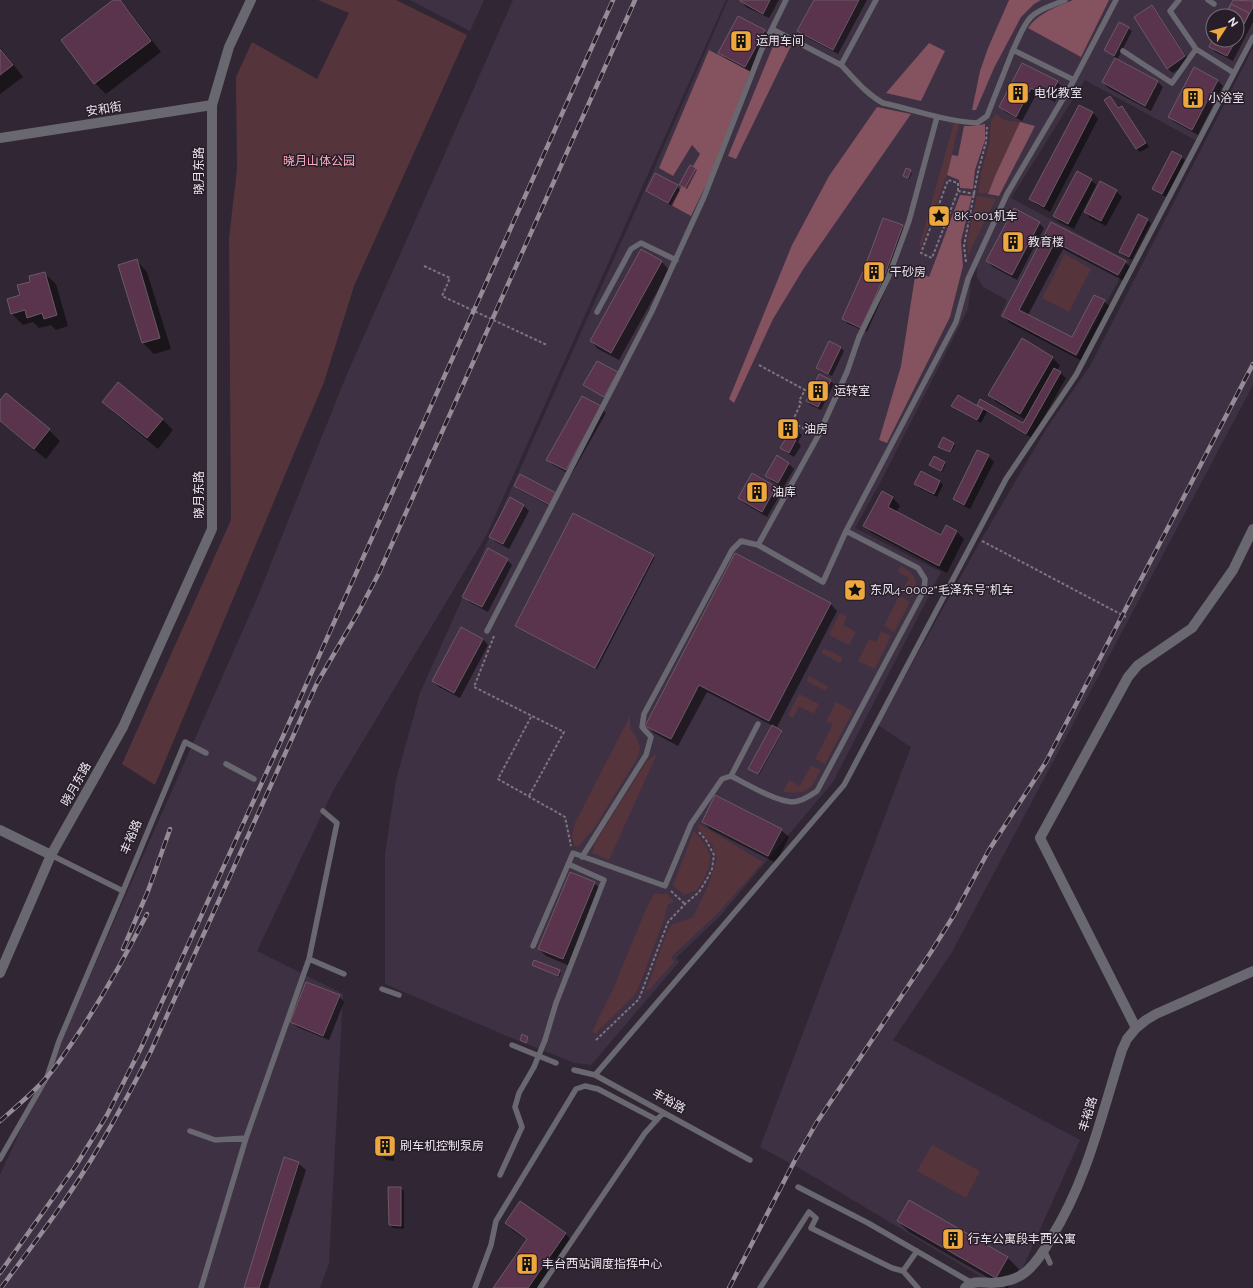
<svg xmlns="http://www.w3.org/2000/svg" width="1253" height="1288" font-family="Raleway,'Noto Sans SC',sans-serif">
  <rect width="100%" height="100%" fill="#312734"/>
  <path fill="#3e3143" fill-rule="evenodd" d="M410 0H484L470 31Z
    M513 0H726L487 534 333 791 257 951 343 994 329 1263 320 1288H0V1175L60 1044 258 596 347 374Z
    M728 0H1253V37L1197 141 1085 80 1011 198 1129 261 1077 357 1000 316 1007 300 983 287 977 277V266L972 274 968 309 881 481 855 528 941 572 833 782 720 916 676 958 679 962 591 1065 575 1063 514 1039 385 984V855L396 780 420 693 654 169ZM1213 16H1237V40H1213Z
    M1253 48V385L952 952 893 1040 1080 1140 1021 1272 988 1281 806 1172 760 1147 911 747 878 725 985 533 1048 426 1090 366Z"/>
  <path fill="#56343c" d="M318 0H396L467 35 354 286 324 382 155 785 122 764 231 520 229 238 237 169 236 77 252 42 317 79 349 13Z
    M996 114 1004 120 1020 122 995 176 988 194 978 193 981 173 989 145 991 121Z
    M954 123 959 124 947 175 921 247H919Z
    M977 196 996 199 968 255 967 241Z
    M1065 254 1091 269 1069 312 1042 298Z
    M901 566C915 574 920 581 912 597L902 592 909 578 898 572Z
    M899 596 910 602 894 632 884 626Z
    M840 613 847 617 843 625 856 632 849 645 829 635Z
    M881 631 891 636 875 669 858 661 869 639 876 642Z
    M824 648 843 658 840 663 821 653Z
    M809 676 828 686 826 691 807 681Z
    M799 694 819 704 814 714 799 706 793 718 788 715Z
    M836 702 853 711 825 764 815 759 833 724 826 721Z
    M630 716V728L637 738 640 748 638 757 595 827 579 846H574L572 835 575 823Z
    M657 754 609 860 592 853 595 843 647 761Z
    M811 765 821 770C810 791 807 794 783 792L789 780 800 786Z
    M699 824 763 862 717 914 671 957 674 962 650 989 646 990 667 932 671 925 693 917 708 886 717 858 712 845 697 827Z
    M694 831C700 838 707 845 710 855 712 864 703 884 696 890 694 892 688 893 684 895L673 885Z
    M654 894H668L674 902 667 905 665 917 638 989 632 998 595 1034 592 1032 614 987 646 909Z
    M932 1145 980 1171 966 1198 917 1171Z"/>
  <path fill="#85525f" d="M1009 0H1041L1034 4 1021 17 994 68 976 110H972L980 71 988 48Z
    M1073 0H1109L1081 57 1028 28C1038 13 1056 7 1073 0Z
    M929 43 945 51 921 101 886 93Z
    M773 46H791L736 159 728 156Z
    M709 50 750 71 721 154 691 216 671 205 700 154 692 145 673 176 659 168Z
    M877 107 911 114 804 268 773 319 734 403 729 399 792 245 829 176Z
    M1020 122 1035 126 999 196 988 194 995 176Z
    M985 124V140L975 170 973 189 960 188 959 180 947 175 952 155 958 156 964 126H974Z
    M960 195 972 196 961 241 963 266 950 317 887 443 879 440 901 366 916 270 929 277Z"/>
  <path fill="#0007" d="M115 0H119L128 9 161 52 106 94 95 83 62 40Z
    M741 0H779L769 18 746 7 741 1Z
    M815 0H867L838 54 804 36 798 31Z
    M1234 0H1249L1253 2V22L1233 61 1215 52 1210 46 1213 40H1237V16H1226Z
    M1152 7 1157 12 1190 62 1173 73 1167 68Z
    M1120 23 1132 31 1117 60 1158 82 1163 87 1151 111 1108 88 1103 82 1116 58 1105 50Z
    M764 31 769 36 751 72 725 58 720 53Z
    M0 47 23 77 0 94Z
    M1023 64 1057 82 1062 87 1055 102 1037 93 1022 121 1005 112 1000 107Z
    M1194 68 1218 81 1223 86 1198 135 1174 122 1169 117Z
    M1110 97 1119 109 1122 107 1125 110 1149 147 1140 152 1137 149 1105 100Z
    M1079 106 1093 113 1098 119 1050 212 1036 204 1031 199Z
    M1181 157 1185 160 1166 197 1157 192 1153 189Z
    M696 169 697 170 687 189 682 186Z
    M907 170 912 173 909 179 904 176Z
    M1091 180 1096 185 1074 229 1060 222 1054 216Z
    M1100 183 1116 191 1122 197 1106 226 1090 218 1085 212Z
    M677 186 680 190 672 206 651 194 647 191Z
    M1139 215 1151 223 1132 260 1123 255 1120 252Z
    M1039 223 1044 228 1017 280 993 267 987 261Z
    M1052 223 1125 262 1132 269 1126 282 1063 249 1028 315 1072 339 1104 301 1111 308 1084 362 1010 323 1003 316Z
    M902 226 908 231 889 282 867 332 848 324 843 319 866 267Z
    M641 251 662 262 669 270 619 360 598 349 591 341Z
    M136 260 147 272 171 349 154 354 143 343Z
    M44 273 56 284 68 326 56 330 51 325 39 328 33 322 23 325 12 314 8 300 22 296 31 282Z
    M1022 340 1053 358 1060 366 1057 370 1066 378 1032 438 987 412 981 423 956 409 953 405 981 408 978 405 1023 425 1026 420 996 402 989 394Z
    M829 342 841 348 844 351 832 376 820 371 817 368Z
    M617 373 608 399 588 388 584 385Z
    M830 381 834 384 821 410 810 405 807 401Z
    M6 394 49 430 60 441 46 459 0 422V402Z
    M103 402 162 419 173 430 158 449 114 413Z
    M600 407 606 413 571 475 553 465 548 460Z
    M780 429 796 430 802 435 798 442 801 446 794 457 787 453 782 448 788 436Z
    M943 439 955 445 951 453 940 448Z
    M978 451 988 456 994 462 970 509 960 504 954 499Z
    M945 463 946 464 942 472 930 465Z
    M789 464 794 469 783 488 771 481 766 476Z
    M521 475 553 508 518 489 515 486Z
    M940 481 943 485 937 497 919 488 916 484Z
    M775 488 781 493 767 517 744 503 739 498Z
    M882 493 893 498 900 506 896 512 942 536 947 527 957 532 964 539 947 573 872 533 865 526Z
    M524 506 529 511 509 549 496 542 490 537Z
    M735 554 830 603 837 611 776 729 782 733 759 775 751 770 756 757 754 756H756L766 738 765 736 767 737 773 726 707 692 678 746 654 733 647 726Z
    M653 556 655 557 597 669 517 627Z
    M507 560 512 565 488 612 469 602 464 596Z
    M462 628 483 639 488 645 460 698 439 687 433 681Z
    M703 822 781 830 789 837 776 863 710 829Z
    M594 883 602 890 570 966 546 956 539 949Z
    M533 965 559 971 561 973 559 977Z
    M339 996 344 1002 329 1040 297 1027 292 1022Z
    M389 1137 394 1142V1161L386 1160 381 1155Z
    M298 1163 306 1170 268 1288H245Z
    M400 1188 404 1191V1229L393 1228 390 1225Z
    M898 1221 1008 1258 1019 1269 1008 1288H1006L909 1232Z
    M506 1223 565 1234 573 1241 540 1288H494L527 1240 513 1231Z"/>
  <path fill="#5a334d" stroke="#6b5a64" d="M113 0H120L151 41 94 84 61 40Z
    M740 0H770L763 14 740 1Z
    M814 0H859L833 50 797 31Z
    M1233 0 1253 1V7L1237 37V16H1225Z
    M1231 4 1249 13 1244 24 1237 21V16H1228L1225 15Z
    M1152 5 1185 56 1167 69 1134 17Z
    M738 16 765 30 745 67 718 53Z
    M1119 22 1129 27 1114 56 1104 50Z
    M1213 38V40H1236L1227 56 1209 47Z
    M0 49 13 65 0 75Z
    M1115 58 1158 81 1145 106 1102 82Z
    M1022 63 1058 81 1049 97 1031 88 1016 117 999 107Z
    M1194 67 1218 80 1192 130 1168 117Z
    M1110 96 1118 108 1122 106 1146 143 1136 149 1104 100Z
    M1079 105 1093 112 1044 207 1029 199Z
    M1172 151 1182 156 1162 194 1152 189Z
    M690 165 696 168 685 188 679 185Z
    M906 168 911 170 908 178 903 176Z
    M1077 171 1092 179 1068 224 1053 216Z
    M655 173 678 185 668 203 646 191Z
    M1100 181 1117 190 1101 221 1084 212Z
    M1014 208 1040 222 1012 275 986 261Z
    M1138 214 1148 219 1129 257 1119 252Z
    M883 218 903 225 884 277 861 328 842 319 865 267Z
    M1051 222 1126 261 1118 275 1055 242 1019 310 1072 337 1094 295 1105 300 1076 355 1002 316Z
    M641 249 662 261 611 353 590 341Z
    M137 259 160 338 142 343 118 265Z
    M45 272 57 315 44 319 42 313 27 318 25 310 11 314 7 299 20 295 17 285 30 282 29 276Z
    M1022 338 1053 357 1020 414 988 395Z
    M829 341 841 347 828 374 816 368Z
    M597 361 618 372 604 397 583 385Z
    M1054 368 1061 372 1026 434 977 405 980 399 1023 423Z
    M819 374 831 380 818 407 806 401Z
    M118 382 163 419 147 438 102 402Z
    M6 393 50 429 34 449 0 421V400Z
    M958 395 983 409 977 420 951 406Z
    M582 396 601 406 566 470 546 460Z
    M783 421 797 429 792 437 778 429Z
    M788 435 796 440 789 453 780 448Z
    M943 437 954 443 950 452 938 447Z
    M977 450 989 455 964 505 953 499Z
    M777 455 789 463 778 483 765 476Z
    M934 456 945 462 941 471 929 465Z
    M921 471 940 481 934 494 914 484Z
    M752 473 776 487 762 512 738 498Z
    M520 474 556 493 550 505 514 486Z
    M882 491 893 497 888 507 941 535 946 525 957 531 939 566 863 526Z
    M510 497 524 505 503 544 489 537Z
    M573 513 654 555 595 668 515 626Z
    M488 548 508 559 482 607 462 597Z
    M735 553 831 603 769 721 699 685 671 739 645 726Z
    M461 627 483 639 454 693 432 681Z
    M772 725 782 731 758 774 748 769Z
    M715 795 782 829 768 856 702 822Z
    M570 872 595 882 563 959 538 949Z
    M534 960 560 970 558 976 532 965Z
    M306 982 340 995 323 1036 290 1022Z
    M522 1034 528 1037 526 1043 520 1040Z
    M380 1136H389V1156L380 1155Z
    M284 1157 299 1162 259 1288H244Z
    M388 1187H401V1226L389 1225Z
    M909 1200 1008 1257 996 1278 897 1221Z
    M520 1201 566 1233 528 1288H493L527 1239 505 1223Z"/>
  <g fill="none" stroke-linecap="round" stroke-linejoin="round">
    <path stroke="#7d747f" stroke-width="2" stroke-dasharray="3 2" stroke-linecap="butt" d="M958 191V183L948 180 921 253 932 258 958 191 975 194
      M966 262 964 246 978 172 986 142 987 127
      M424 266 450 278 442 296 547 345
      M759 365 805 390 799 401 801 403 792 422 810 432
      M982 541 1126 617
      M494 636 474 687 564 732 529 796
      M531 717 498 779 565 817 571 846
      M671 891 685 904
      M596 1040 639 999 668 922 685 904 699 892 707 879 712 869 714 855 706 840 698 831"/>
    <path stroke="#69676f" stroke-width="5.5" d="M876 0 841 65C854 78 866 94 883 103 915 110 945 121 977 123L987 116 1013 50 1074 80
      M1179 0 1170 11 1196 49 1234 73
      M1208 0 1214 4
      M772 29 841 65
      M1013 50C1018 40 1023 25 1031 17 1040 8 1054 5 1065 0
      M1123 51 1172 83 1196 49
      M597 312 631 249 641 243 676 260
      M758 545 818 436 847 372 859 337 888 278 909 221 937 117
      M487 631 652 311 704 197 761 51 786 0
      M226 764 254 779
      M731 776 758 724
      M323 811 337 823 309 959 344 974
      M51 855 123 891 185 742 206 753
      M582 857 646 755 651 737 642 727 644 714 732 550 741 541 758 545 823 582 846 531
      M533 946 573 853 665 886 691 824 722 779 731 776C747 784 775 801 792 802 800 802 810 796 817 791L924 590 925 579 918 568 846 531 956 322 968 279 1007 194 1074 80 1116 0
      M382 989 399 995
      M545 1040 556 1003 604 880 568 864
      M512 1045 556 1063
      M574 1070 595 1075 750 1160
      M595 1075 844 785 1006 479 1076 375 1253 37
      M190 1131 215 1140 246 1138
      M0 1159 47 1077 59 1041 123 891
      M500 1175 522 1127 515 1107 519 1093 534 1067
      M798 1187 868 1223 972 1283
      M1044 1250 1050 1263
      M903 1271 917 1251
      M201 1288 246 1138 309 959
      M475 1288 491 1245 496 1221 576 1089 585 1086 598 1089 657 1120
      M540 1288 645 1133 663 1113
      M760 1288 809 1212 816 1218 811 1228 892 1268 903 1271 918 1288"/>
    <path stroke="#69676f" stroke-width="10" d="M1136 1028 1040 838 1128 677 1138 665 1192 628 1233 570 1253 529
      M965 1288C967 1286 970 1283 973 1283 978 1281 986 1283 991 1283 1003 1283 1019 1279 1028 1270 1037 1262 1045 1249 1051 1238 1087 1181 1102 1113 1122 1050L1127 1039 1136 1028 1146 1020 1156 1014 1253 971"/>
    <path stroke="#69676f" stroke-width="10" d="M0 138 212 105
      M0 830 51 855
      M0 973 51 855 123 727 212 529V105L229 47 251 0"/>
    <g stroke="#948c96" stroke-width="4.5">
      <path id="rail" d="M123 949 148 891 170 829
        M0 1121C16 1107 33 1093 47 1077 57 1066 65 1053 74 1040 101 1000 125 957 147 914
        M0 1273 75 1167 107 1115 141 1048 280 743 613 0
        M1 1288C35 1242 71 1195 100 1145 118 1114 135 1083 151 1051L317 683 359 611 379 573 635 0
        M729 1288 794 1162 817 1122 931 952 954 915 989 850 1046 762 1253 364"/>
    </g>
    <use href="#rail" stroke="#271e2a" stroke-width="3" stroke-dasharray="9" stroke-linecap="butt"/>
    <path stroke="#69676f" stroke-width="5.5" d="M534 1067 545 1040"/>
  </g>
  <defs>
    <g id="building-square" transform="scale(1.15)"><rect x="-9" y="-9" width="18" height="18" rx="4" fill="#eea73d" stroke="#271e2a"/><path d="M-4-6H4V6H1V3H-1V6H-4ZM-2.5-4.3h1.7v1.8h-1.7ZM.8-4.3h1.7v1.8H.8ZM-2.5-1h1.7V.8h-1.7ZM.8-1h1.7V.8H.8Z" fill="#111"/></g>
    <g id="sight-square" transform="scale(1.15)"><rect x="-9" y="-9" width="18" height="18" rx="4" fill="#eea73d" stroke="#271e2a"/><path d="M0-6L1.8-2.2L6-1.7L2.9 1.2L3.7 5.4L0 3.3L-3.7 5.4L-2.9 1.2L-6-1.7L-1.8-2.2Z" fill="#111"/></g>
  </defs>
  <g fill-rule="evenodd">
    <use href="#building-square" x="741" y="41"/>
    <use href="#building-square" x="1018" y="93"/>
    <use href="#building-square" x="1193" y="98"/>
    <use href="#sight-square" x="939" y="216"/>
    <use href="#building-square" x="1013" y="242"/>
    <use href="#building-square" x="874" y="272"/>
    <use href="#building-square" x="818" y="391"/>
    <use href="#building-square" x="788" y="429"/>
    <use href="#building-square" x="757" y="492"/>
    <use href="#sight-square" x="855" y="590"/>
    <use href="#building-square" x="385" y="1146"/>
    <use href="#building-square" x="953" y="1239"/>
    <use href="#building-square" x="527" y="1264"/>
  </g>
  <g text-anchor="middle" stroke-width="3" stroke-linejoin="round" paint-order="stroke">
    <g font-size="12" fill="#ede7ef" stroke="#271e2a" text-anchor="start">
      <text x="756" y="45">运用车间</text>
      <text x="1034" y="97">电化教室</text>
      <text x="1208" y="102">小浴室</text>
      <text x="954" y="220">8K-001机车</text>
      <text x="1028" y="246">教育楼</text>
      <text x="890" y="276">干砂房</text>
      <text x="834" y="395">运转室</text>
      <text x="804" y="433">油房</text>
      <text x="772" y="496">油库</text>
      <text x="870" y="594">东风4-0002“毛泽东号”机车</text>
      <text x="400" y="1150">刷车机控制泵房</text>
      <text x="968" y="1243">行车公寓段丰西公寓</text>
      <text x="542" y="1268">丰台西站调度指挥中心</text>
    </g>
    <g font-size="12" fill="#ede7ef" stroke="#271e2a">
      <text transform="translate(104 109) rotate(-9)" y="4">安和街</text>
      <text transform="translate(199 171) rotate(-90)" y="4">晓月东路</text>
      <text transform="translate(199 495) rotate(-90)" y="4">晓月东路</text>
      <text transform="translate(76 784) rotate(-61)" y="4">晓月东路</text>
      <text transform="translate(131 837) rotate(-67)" y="4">丰裕路</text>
      <text transform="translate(669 1101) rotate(29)" y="4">丰裕路</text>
      <text transform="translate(1088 1114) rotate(-73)" y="4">丰裕路</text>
    </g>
    <g font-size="12" fill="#feacbf" stroke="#271e2a">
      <text x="319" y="165">晓月山体公园</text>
    </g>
  </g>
  <g transform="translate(1225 28) rotate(54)"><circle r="19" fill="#271e2a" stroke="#766e79"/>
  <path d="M0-3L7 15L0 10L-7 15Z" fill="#eea73d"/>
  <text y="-6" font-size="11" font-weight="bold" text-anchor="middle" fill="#ede7ef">N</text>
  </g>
</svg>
